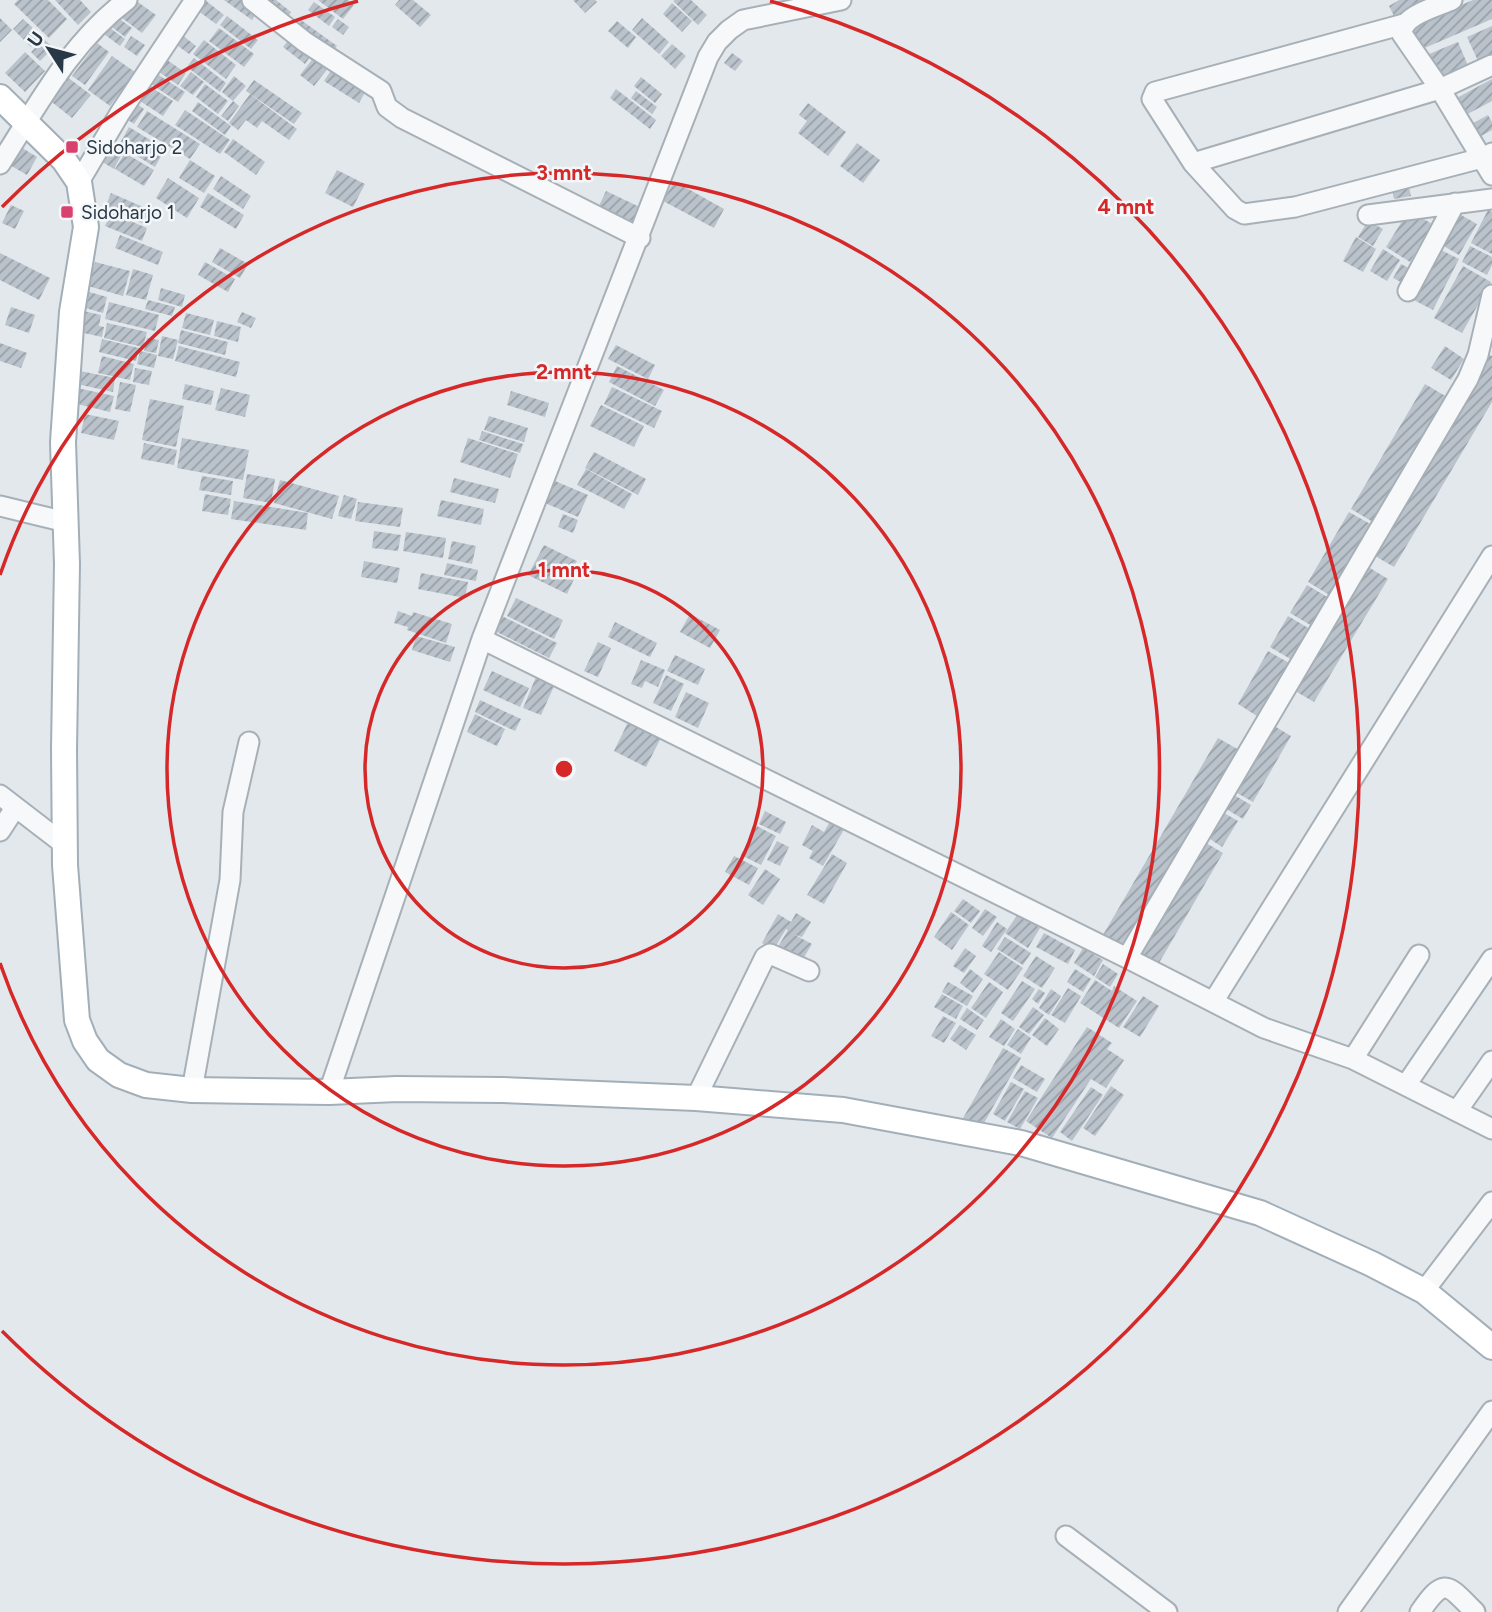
<svg xmlns="http://www.w3.org/2000/svg" width="1492" height="1612" font-family="Figtree,sans-serif">
  <defs>
    <pattern id="building-hatch" width="6" height="6" patternUnits="userSpaceOnUse" patternTransform="scale(1.75)"><rect width="6" height="6" fill="#bac2cb"/><path d="M-1 1l2-2M0 6l6-6M5 7l2-2" fill="none" stroke="#979fa7"/></pattern>
  </defs>
  <rect width="100%" height="100%" fill="#e3e8ec"/>
  <path fill="url(#building-hatch)" d="M18 0H48L67 19 49 38 14 4Z
    M55 0H80L91 12 78 25Z
    M135 0 156 15 142 33 122 18Z
    M205 0 224 15 216 24 197 10Z
    M224 0H246L259 9 252 20Z
    M256 0H276L291 12 284 21Z
    M318 0H348L354 5 343 19Z
    M399 0H413L431 15 420 27 395 5Z
    M573 0H595L597 2 585 13Z
    M675 0H691L707 15 698 25 673 1Z
    M1399 0H1425L1428 6 1397 22 1389 6Z
    M1473 0H1492V19L1420 50 1410 27Z
    M314 2 335 17 329 26 308 10Z
    M672 3 692 21 682 32 663 14Z
    M114 15 132 28 125 37 108 24Z
    M227 16 258 40 251 49 220 25Z
    M0 18 12 30 0 42Z
    M642 18 669 42 659 54 632 30Z
    M23 19 42 36 31 47 13 29Z
    M338 19 349 27 343 35 332 27Z
    M301 20 337 46 330 55 295 29Z
    M617 21 636 37 628 48 608 31Z
    M106 25 125 39 120 46 100 31Z
    M1492 26V58L1479 63 1467 37Z
    M219 28 254 54 244 67 209 41Z
    M177 31 196 46 189 54 170 40Z
    M131 36 145 45 137 56 124 47Z
    M290 38 312 54 305 64 283 47Z
    M44 39 53 48 40 61 31 52Z
    M204 40 236 65 226 79 193 54Z
    M1458 42 1469 68 1440 80 1429 54Z
    M97 43 109 52 85 85 72 76Z
    M672 44 686 56 675 69 661 56Z
    M25 52 45 71 25 92 5 73Z
    M732 53 743 61 735 71 724 63Z
    M112 56 135 72 110 106 88 90Z
    M315 56 329 67 314 86 300 75Z
    M194 58 226 83 220 92 187 67Z
    M167 60 186 73 178 85 159 72Z
    M334 66 368 87 359 103 324 81Z
    M191 72 204 82 193 95 180 86Z
    M157 74 185 92 178 102 151 84Z
    M66 76 91 95 72 118 48 99Z
    M234 76 246 86 233 101 222 92Z
    M641 77 662 94 655 103 634 86Z
    M1492 79V101L1462 117 1453 100Z
    M254 80 302 113 294 124 246 91Z
    M205 84 228 101 218 114 196 97Z
    M149 86 173 101 163 116 140 101Z
    M616 89 656 120 650 129 610 98Z
    M636 91 657 107 652 114 631 98Z
    M250 94 297 129 289 140 262 121 257 128 246 120 238 130 229 123Z
    M133 101 144 109 134 124 122 116Z
    M233 101 239 106 228 121 221 116Z
    M198 102 231 126 225 135 192 111Z
    M808 103 846 132 828 156 798 133 807 121 799 115Z
    M185 110 230 140 220 154 175 125Z
    M147 111 200 144 190 159 137 127Z
    M1488 115 1492 122V130L1474 140 1466 127Z
    M129 127 165 149 155 167 119 145Z
    M233 139 265 162 256 175 224 152Z
    M857 143 880 160 863 183 840 166Z
    M108 144 123 152 114 169 99 160Z
    M19 146 37 157 27 175 8 164Z
    M125 153 154 170 144 186 115 169Z
    M190 160 215 176 204 193 179 178Z
    M337 170 365 184 353 207 325 193Z
    M221 176 251 196 243 209 213 189Z
    M168 178 199 198 187 218 156 198Z
    M674 181 724 209 714 228 663 201Z
    M1409 187 1411 196 1394 199 1392 190Z
    M606 191 644 209 638 224 599 206Z
    M111 193 150 210 144 224 105 208Z
    M208 193 244 215 236 229 200 207Z
    M11 205 24 211 15 229 2 223Z
    M1409 210 1432 224 1410 262 1386 247Z
    M1488 210 1492 212V254L1471 243Z
    M1454 211 1477 224 1459 255 1437 242Z
    M111 213 147 228 142 241 105 226Z
    M1368 221 1383 229 1373 246 1358 237Z
    M120 235 163 252 158 265 115 248Z
    M1356 237 1376 249 1363 272 1343 261Z
    M1470 246 1492 257V265L1487 275 1462 262Z
    M1435 247 1459 259 1433 310 1408 297Z
    M220 248 248 264 240 278 212 262Z
    M1383 249 1400 260 1387 281 1370 271Z
    M0 253 50 278 39 300 0 280Z
    M95 262 130 271 123 296 88 286Z
    M205 262 235 279 228 292 198 275Z
    M1401 264 1411 269 1403 283 1393 278Z
    M1463 266 1491 282 1462 333 1434 318Z
    M133 269 153 275 146 300 126 295Z
    M161 288 185 295 182 307 158 300Z
    M82 290 107 297 103 313 78 306Z
    M148 300 175 307 172 316 145 309Z
    M109 302 159 315 155 331 105 319Z
    M11 307 35 315 29 333 5 325Z
    M79 310 101 315 99 326 104 327 102 337 75 331Z
    M242 312 256 318 251 328 237 322Z
    M186 313 214 320 210 335 182 328Z
    M217 321 241 327 238 342 214 336Z
    M107 323 147 332 143 347 104 338Z
    M181 330 228 342 225 355 178 343Z
    M162 336 178 340 173 359 158 356Z
    M147 338 159 340 156 353 144 351Z
    M102 339 139 348 136 361 99 352Z
    M0 343 27 353 21 368 0 361Z
    M616 345 655 365 648 379 608 359Z
    M179 346 240 362 236 377 175 361Z
    M1445 346 1464 359 1451 380 1431 368Z
    M140 351 157 355 154 368 137 364Z
    M1488 354 1492 356V402L1394 567 1370 553Z
    M102 356 134 364 130 380 98 373Z
    M617 366 664 390 655 406 609 382Z
    M135 368 152 371 149 385 133 382Z
    M80 371 115 378 113 392 77 384Z
    M120 382 136 385 130 412 115 409Z
    M185 384 214 391 211 405 182 399Z
    M1425 384 1447 397 1373 522 1351 509Z
    M612 387 662 411 654 428 604 404Z
    M77 388 114 396 110 412 73 403Z
    M221 388 250 395 245 417 215 410Z
    M511 391 549 403 545 417 507 405Z
    M150 399 184 406 176 447 142 440Z
    M601 405 644 426 634 447 590 426Z
    M85 414 119 421 114 440 81 433Z
    M489 416 528 428 524 442 484 430Z
    M482 431 523 444 520 453 479 440Z
    M182 438 249 450 243 480 177 468Z
    M468 438 518 454 510 478 460 462Z
    M144 443 177 450 174 465 141 459Z
    M594 452 646 479 638 495 585 468Z
    M586 469 632 494 624 509 577 485Z
    M247 474 275 479 271 503 243 498Z
    M202 476 233 481 231 495 199 490Z
    M454 478 499 489 495 503 450 492Z
    M280 480 339 496 332 519 274 503Z
    M555 481 588 495 578 517 545 503Z
    M205 494 231 499 228 515 202 511Z
    M344 495 357 499 351 519 338 516Z
    M441 500 484 509 481 525 437 516Z
    M234 501 308 513 306 530 231 519Z
    M358 502 403 508 400 527 355 521Z
    M1349 512 1372 525 1331 596 1308 582Z
    M563 514 578 520 573 533 558 527Z
    M374 531 401 535 398 551 372 548Z
    M406 532 446 538 443 558 403 551Z
    M452 541 476 546 472 564 448 559Z
    M544 545 577 561 569 576 574 579 567 594 528 575Z
    M364 561 400 568 397 583 361 577Z
    M447 563 478 570 476 581 444 575Z
    M1365 565 1388 579 1314 702 1290 688Z
    M421 573 468 582 465 598 418 589Z
    M1307 585 1329 598 1312 626 1290 613Z
    M516 598 563 620 554 639 507 616Z
    M398 611 412 616 413 612 452 624 446 643 407 630 408 627 394 623Z
    M496 613 557 643 549 658 489 628Z
    M690 614 720 630 710 648 680 632Z
    M1288 616 1310 629 1292 660 1270 647Z
    M615 622 657 643 650 657 608 637Z
    M416 636 455 647 450 662 412 650Z
    M598 642 611 648 598 677 584 671Z
    M1268 651 1291 664 1260 718 1238 704Z
    M675 655 705 669 698 685 667 671Z
    M641 660 665 670 658 687 645 681 642 688 631 684Z
    M492 671 529 688 520 707 483 690Z
    M666 675 684 684 671 711 653 703Z
    M536 677 555 684 541 715 523 708Z
    M686 692 709 703 698 728 675 717Z
    M480 700 521 719 515 731 475 712Z
    M475 714 505 729 497 746 467 732Z
    M631 716 664 732 646 767 614 751Z
    M1269 723 1291 736 1253 802 1230 789Z
    M1218 738 1241 751 1126 948 1103 935Z
    M1229 792 1251 805 1243 819 1221 806Z
    M1219 810 1238 821 1222 847 1204 835Z
    M765 811 786 822 780 834 759 824Z
    M832 818 846 826 823 866 809 858 813 851 802 845 812 825 824 832Z
    M757 826 776 836 761 865 741 855Z
    M1201 840 1223 853 1159 963 1136 950Z
    M777 841 789 847 780 866 767 860Z
    M832 854 847 863 824 904 807 895Z
    M734 856 758 868 749 885 725 872Z
    M765 869 780 879 763 905 748 895Z
    M963 899 980 911 971 923 954 911Z
    M985 909 997 917 983 936 972 928Z
    M951 912 969 925 952 950 934 937Z
    M796 913 811 922 802 937 795 935 812 944 800 964 776 950 788 930 786 929 774 949 762 943 778 914 791 922Z
    M1018 914 1040 928 1028 948 1005 933Z
    M997 922 1007 929 991 952 982 946Z
    M1044 933 1075 950 1068 964 1036 947Z
    M1005 937 1031 953 1023 965 997 949Z
    M965 948 976 956 964 973 953 966Z
    M1083 948 1103 960 1094 976 1074 963Z
    M999 952 1023 968 1008 990 984 974Z
    M1036 956 1055 968 1042 988 1023 976Z
    M1103 964 1118 974 1110 987 1095 977Z
    M970 969 983 979 973 993 960 983Z
    M1075 969 1091 979 1083 992 1067 982Z
    M1095 980 1112 991 1114 986 1137 1001 1119 1028 1080 1003Z
    M1022 981 1035 989 1013 1021 1001 1013Z
    M948 982 973 996 967 1006 942 992Z
    M989 982 1003 992 986 1018 971 1008Z
    M1068 988 1081 996 1065 1023 1051 1015Z
    M1039 989 1045 993 1038 1004 1032 999Z
    M1051 989 1061 996 1049 1015 1039 1008Z
    M942 994 963 1006 956 1019 934 1007Z
    M1143 996 1159 1006 1140 1037 1123 1027Z
    M1033 1007 1044 1015 1029 1034 1019 1027Z
    M967 1008 984 1020 977 1030 960 1019Z
    M943 1016 956 1023 944 1043 931 1036Z
    M1045 1018 1059 1029 1047 1046 1032 1035Z
    M1001 1019 1015 1029 1004 1046 989 1037Z
    M960 1025 976 1035 966 1050 950 1039Z
    M1087 1027 1112 1043 1107 1049 1124 1060 1106 1088 1091 1079 1052 1138 1026 1121Z
    M1018 1029 1031 1038 1021 1054 1007 1045Z
    M1003 1048 1021 1058 980 1130 962 1120Z
    M1021 1065 1045 1079 1037 1092 1013 1078Z
    M1011 1082 1024 1089 1005 1121 993 1114Z
    M1111 1086 1124 1095 1095 1136 1083 1128Z
    M1091 1087 1103 1095 1072 1141 1060 1132Z
    M1025 1091 1038 1098 1020 1129 1007 1122Z"/>
  <g fill="none" stroke-linecap="round" stroke-linejoin="round">
    <g stroke="#a7b0b7" stroke-width="23">
      <path id="minor" d="M252 0 305 42 381 91 387 107 402 118 640 238
        M1452 0C1437 7 1402 15 1402 34L1440 89 1492 175
        M1404 24 1155 92 1152 99 1193 163 1235 209 1244 214 1295 207 1482 158 1492 153
        M1193 163 1440 89 1492 65
        M0 164C38 105 70 43 127 0
        M79 182 120 113 195 0
        M1368 215 1492 199
        M1408 291 1455 203
        M0 506 66 522
        M482 639 1127 958 1264 1028 1353 1059 1492 1129
        M0 795 65 845
        M0 831 15 808
        M1127 958 1468 379 1478 355 1492 295
        M1213 1002 1492 556
        M1353 1059 1419 955
        M1406 1085 1492 959
        M192 1090 230 880 233 812 249 742
        M329 1092 482 639 708 57 717 42 729 30 743 20 841 0
        M696 1098 765 957 770 954 809 971
        M1457 1111 1492 1061
        M1424 1291 1492 1202
        M1066 1536 1167 1612
        M1348 1612 1492 1411
        M1420 1612C1445 1576 1447 1584 1475 1612"/>
    </g>
    <g stroke="#a2afb9" stroke-width="28">
      <path id="major" d="M0 97 64 160 79 182 86 227 72 312 63 442 67 564 64 749 65 865 77 1020 85 1041 98 1060 119 1075 146 1085 192 1090 329 1092 397 1089 502 1090 696 1098 843 1110 1021 1143 1260 1213 1372 1264 1424 1291 1492 1347"/>
    </g>
    <use href="#minor" stroke="#f7f8fa" stroke-width="19"/>
    <use href="#major" stroke="#fff" stroke-width="24"/>
  </g>
  <g fill="none" stroke="#d62828" stroke-width="3.5">
    <circle cx="564" cy="769" r="199"/>
    <circle cx="564" cy="769" r="397"/>
    <path d="M0 575A596 596 0 1 1 0 963"/>
    <path d="M2 207A795 795 0 0 1 358 1M770 1A795 795 0 1 1 2 1331"/>
  </g>
  <g fill="#d9416f" stroke="#f4f7f9" stroke-width="2.5">
    <rect x="65" y="140" width="14" height="14" rx="3.5"/>
    <rect x="60" y="205" width="14" height="14" rx="3.5"/>
  </g>
  <g text-anchor="middle" stroke-width="5" stroke-linejoin="round" paint-order="stroke">
    <g font-size="19" fill="#293846" stroke="#f4f7f9" text-anchor="start">
      <text x="86" y="154">Sidoharjo 2</text>
      <text x="81" y="219">Sidoharjo 1</text>
    </g>
  </g>
  <circle cx="564" cy="769" r="10" fill="#d62828" stroke="#f4f7f9" stroke-width="3.5"/>
  <g font-size="21" text-anchor="middle" font-weight="bold" fill="#d62828" stroke="#f4f7f9" stroke-width="5" stroke-linejoin="round" paint-order="stroke">
    <text x="564" y="180">3 mnt</text>
    <text x="1126" y="214">4 mnt</text>
    <text x="564" y="379">2 mnt</text>
    <text x="564" y="577">1 mnt</text>
  </g>
  <g transform="translate(49 49) rotate(306)" stroke="#f4f7f9" stroke-width="5" paint-order="stroke">
  <path d="M0-5L12 26L0 18L-12 26Z" fill="#293846"/>
  <text y="-10" font-size="19" font-weight="bold" text-anchor="middle" fill="#293846">U</text>
  </g>
</svg>
